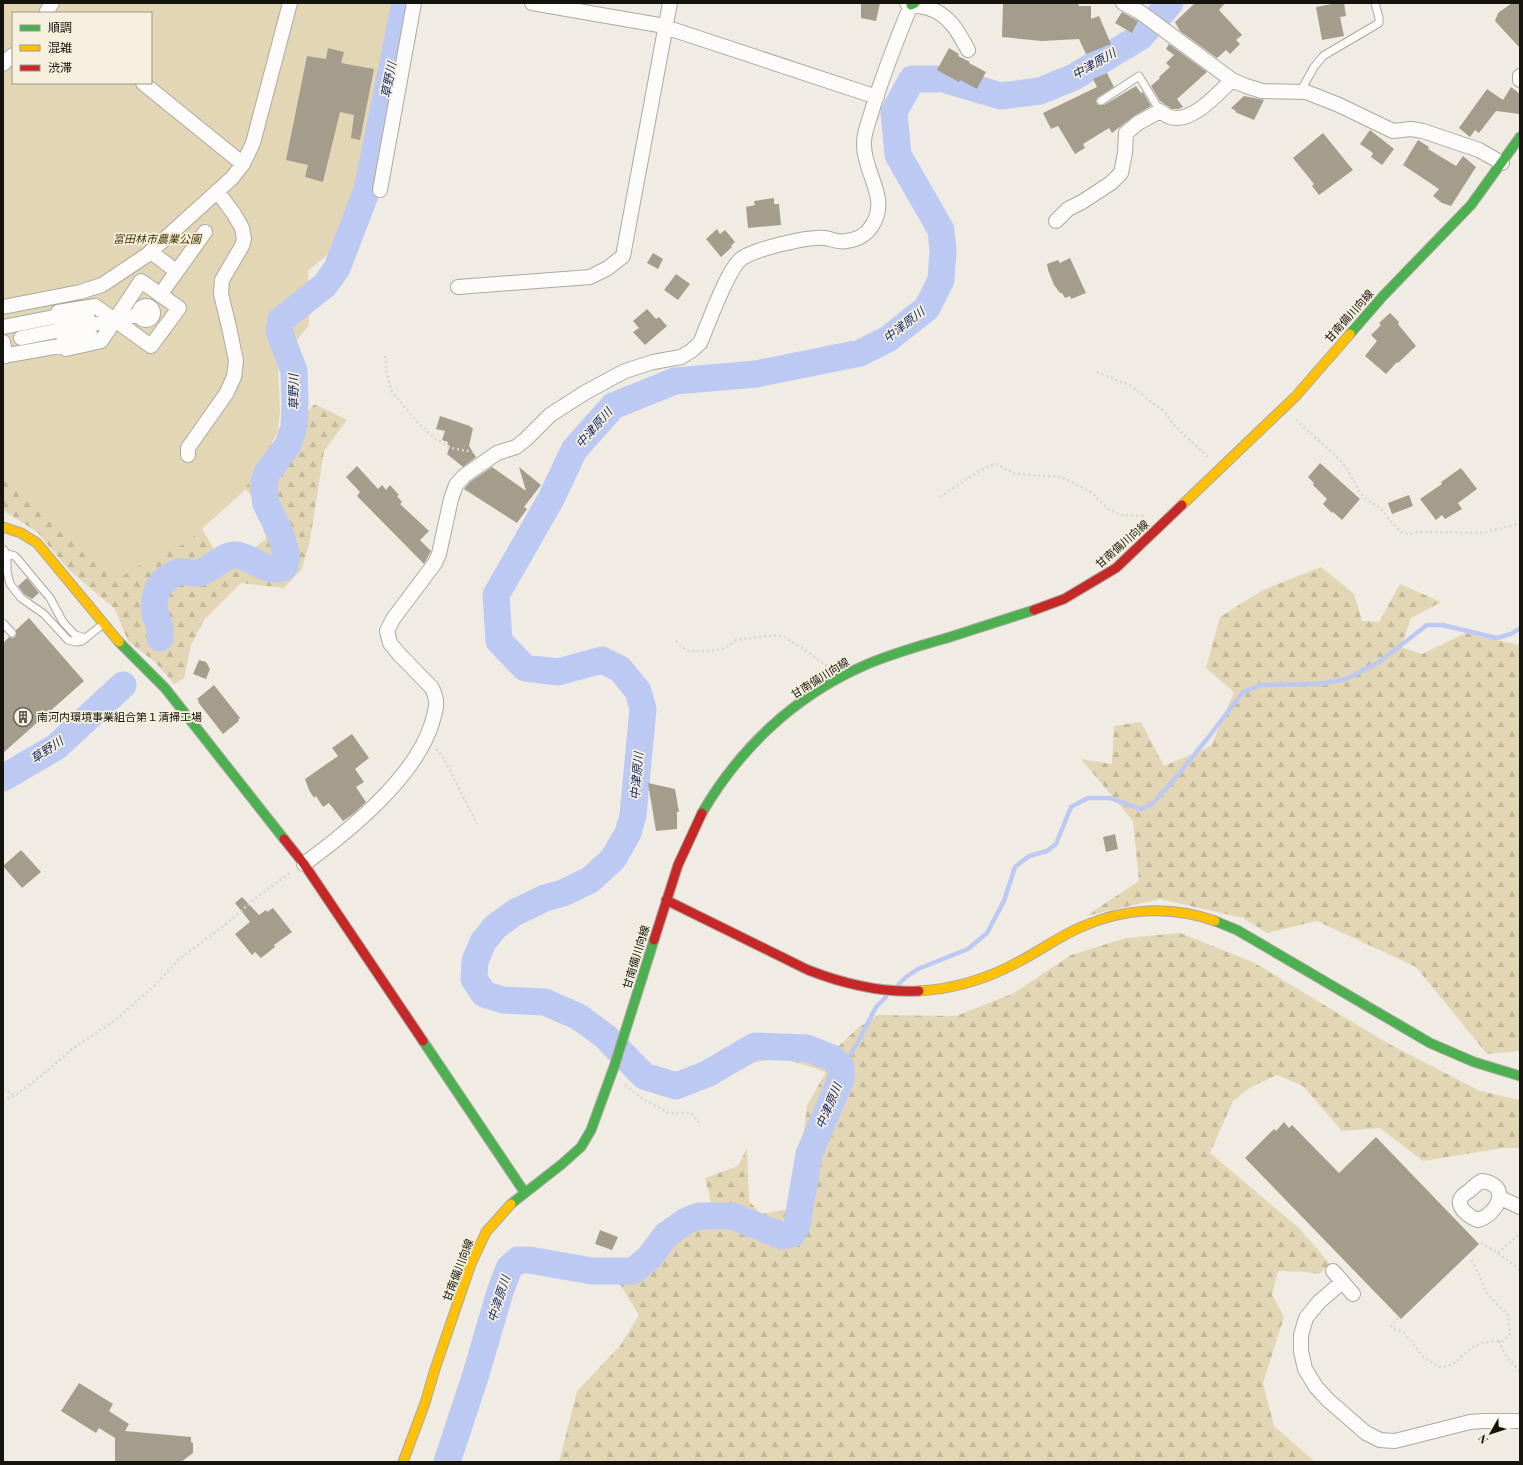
<svg xmlns="http://www.w3.org/2000/svg" width="1523" height="1465" font-family="'Playfair Display','Noto Sans JP',serif">
  <defs>
    <pattern id="forest-firs" width="22" height="20" patternUnits="userSpaceOnUse"><rect width="22" height="20" fill="#e3d6b5"/><path d="M5 1l3.5 6h-7zM16 11l3.5 6h-7z" fill="#c2b79a"/></pattern>
  </defs>
  <rect width="100%" height="100%" fill="#f0ece3"/>
  <path fill="url(#forest-firs)" d="M3 376 201 527 215 551 248 553 266 539 256 500 243 487 261 453 315 404 347 420 324 451 310 540 302 569 284 588 241 583 204 620 191 645 184 678 174 684 155 662 128 641 115 609 70 571 37 532 3 510Z
    M1321 567 1354 594 1362 621 1379 622 1400 584 1441 602 1411 618 1401 647 1422 654 1466 633 1519 645 1520 641V1051L1487 1054 1416 967 1317 921 1267 933 1243 918 1160 899 1086 916 1139 881 1133 821 1081 759 1112 764 1114 726 1141 722 1164 766 1211 746 1234 692 1206 668 1220 617 1263 590Z
    M1180 933 1253 962 1389 1044 1480 1091 1520 1100V1148H1502L1423 1161 1380 1128 1342 1131 1303 1086 1277 1075 1251 1087 1233 1101 1210 1153 1300 1229 1330 1264 1319 1274 1306 1272 1278 1271 1272 1295 1284 1317 1263 1383 1274 1426 1315 1462H559L577 1391 620 1346 639 1315 618 1281 671 1234 715 1220 705 1178 738 1166 747 1148 749 1201 761 1214 794 1208 807 1106 826 1072 805 1065 779 1058 752 1063 756 1054 790 1052 827 1057 858 1028 878 1015 956 1016 1014 993 1071 955 1126 938Z"/>
  <path fill="#e3d6b5" fill-rule="evenodd" d="M3 3H399L383 83 364 188 342 242 308 271 309 325 278 364 280 411 278 432 243 492 186 543 146 561 115 581 40 513 3 474ZM13 13H151V83H13Z"/>
  <g fill="none" stroke-linecap="round" stroke-linejoin="round">
    <path stroke="#bccaf3" stroke-width="4.5" d="M898 985 906 977 918 969 968 949 987 933 1004 901 1015 867 1029 856 1047 851 1056 844 1071 807 1088 798H1110L1141 809 1152 804 1168 787 1207 739 1243 692 1261 685 1318 684 1346 679 1379 662 1427 625H1442L1497 638 1511 634 1520 628
      M841 1067 856 1046 876 1007 886 997"/>
    <path stroke="#bccaf3" stroke-width="27" d="M160 638C160 634 160 629 159 625 158 621 156 618 155 614 153 602 155 588 165 580 169 577 173 574 178 572 186 571 195 575 202 572 213 568 223 555 235 555 254 556 265 575 284 567L286 562V552L279 530 266 504 264 492V483L267 473 288 445 294 427 295 403 294 371 279 331 281 320 325 285 337 268 367 190 405 3
      M3 778 56 747 123 685
      M447 1462 476 1374 500 1292 509 1268 518 1260H529L592 1271H633L649 1258 666 1235 686 1221 699 1216H732L782 1236 792 1234 797 1225 809 1154 841 1079V1067L832 1058 807 1048 755 1046 707 1074 676 1086 644 1076 606 1037 579 1017 545 1002 503 1000 484 994 474 979 475 961 483 942 495 927 514 913 545 898 563 893 590 880 613 859 628 833 633 815 643 709 638 691 620 669 602 660 558 672 525 668 499 641 496 595 551 499 574 450 613 406 675 381 756 374 860 353 888 339 927 308 941 280 943 251 941 230 898 155 894 112 912 79H943L1001 96 1040 91 1074 77 1140 37 1170 3"/>
  </g>
  <path fill="#a49d8c" d="M861 3H880L876 21 861 18Z
    M1003 3H1078L1079 6H1091V19L1099 16 1111 44 1086 54 1079 39 1042 41 1002 37Z
    M1195 3H1225L1219 10 1242 35 1236 40 1240 44 1230 54 1226 50 1217 58 1180 31 1175 22Z
    M1337 3H1344L1346 16 1340 17 1344 36 1322 40 1316 7Z
    M1512 3H1520V48L1495 21 1498 13Z
    M1122 12 1138 21 1132 33 1115 23Z
    M1169 44 1207 72 1177 99 1183 107 1178 109H1172L1160 101 1151 86 1160 78 1159 77 1170 67 1166 63 1174 55 1166 49Z
    M328 48 344 52 341 63 374 69 360 140 351 138 354 115 340 112 323 182 305 177 308 165 286 160 307 56 326 59Z
    M949 48 959 54 958 56 970 62 969 63 986 72 977 89 960 80 959 82 937 70Z
    M1107 73 1114 87 1097 98 1096 102 1098 105H1104L1136 86 1141 93 1143 92 1151 106 1134 116 1112 133 1109 128 1083 144 1085 148 1075 154 1058 126 1051 129 1043 113 1097 87 1093 79Z
    M1511 87 1520 94V114L1496 111 1479 133 1475 130 1470 137 1459 128 1487 89 1503 100Z
    M1244 96 1264 100 1254 120 1235 112 1236 111 1231 108Z
    M1370 130 1394 149 1382 165 1371 157 1373 153 1360 144Z
    M1323 133 1353 170 1319 195 1312 186 1314 184 1293 158Z
    M1418 140 1429 147 1428 149 1456 166 1463 156 1476 167 1451 206 1442 203 1433 196 1439 189 1403 165Z
    M774 198V204H779L781 225 748 228 746 207 755 205 754 201Z
    M717 229 720 234 725 230 735 242 731 246 732 247 721 257 706 239Z
    M653 253 663 259 658 269 647 263Z
    M1070 258 1086 293 1071 299 1070 296 1065 298 1062 293H1060L1054 285 1048 270 1047 264 1058 260 1060 263Z
    M676 274 690 284 678 300 664 290Z
    M647 309 656 319 659 317 667 326 645 345 633 332 639 328 633 321Z
    M1390 313 1399 322 1398 324 1416 346 1398 363 1397 362 1386 374 1365 356 1377 341 1371 335 1381 325 1379 323Z
    M440 416 470 426V427L473 428 469 446 476 457 463 467 447 454 450 446 447 444 448 442 442 440 445 431 436 429Z
    M1320 463 1360 499 1342 520 1333 512 1332 513 1323 504 1327 499 1313 485 1314 483 1308 477Z
    M357 466 378 489 382 485 386 490 390 485 399 495 397 496 402 502 400 504 429 531 420 540 431 551 424 564 357 496 360 492 346 477Z
    M492 467 526 491 519 467 541 485 524 507 527 509 517 523 464 489 470 482Z
    M1461 468 1477 489 1458 503 1462 509 1445 519 1442 515 1436 520 1420 499 1442 484 1441 482Z
    M1409 495 1413 506 1392 514 1388 503Z
    M27 578 39 593 32 599 24 594 18 586Z
    M29 618 84 681 3 753V643L9 637 13 638 16 636V630Z
    M199 660 206 662 210 669 206 679 193 674Z
    M214 685 240 718 238 720 239 721 223 734 198 702 199 701 197 699Z
    M352 734 369 758 355 769 364 782 356 787 366 802 353 814 343 821 329 803 323 807 316 796 314 798 309 790 305 779 338 756 332 748Z
    M648 783 675 789 679 812H677V829L656 831Z
    M1115 834 1118 849 1106 852 1103 837Z
    M21 850 41 872 22 888 3 866Z
    M242 897 259 915 266 910 267 912 273 908 292 932 274 945 275 947 261 958 255 952 252 955 235 934 250 922 235 903Z
    M1284 1122 1289 1128 1292 1125 1339 1173 1376 1137 1479 1244 1401 1319 1245 1158 1274 1129 1276 1131Z
    M600 1230 618 1237 612 1250 595 1244Z
    M79 1383 113 1404 109 1411 129 1424 125 1431 191 1437V1442L193 1443V1453L181 1462H115V1438L99 1428 96 1433 61 1411Z"/>
  <g fill="none" stroke-linecap="round" stroke-linejoin="round">
    <g stroke="#aca9a2" stroke-width="9">
      <path id="lane" d="M1300 92 1314 67 1323 56 1379 23V18L1375 3
        M1101 101 1139 76 1160 111
        M3 549 7 554 15 556 50 598 63 622 75 635 86 638
        M7 554V571L10 584 21 598 44 614 68 640 76 642 82 641 102 625
        M3 623 12 633"/>
    </g>
    <g stroke="#aca9a2" stroke-width="16">
      <path id="street" d="M532 3 659 25 877 97
        M907 3C913 6 921 6 928 8 949 14 959 33 968 50
        M1123 3 1140 12 1232 80 1246 86 1262 91 1306 92 1339 105 1393 131 1411 129 1423 131 1479 150 1502 163
        M46 13 52 3
        M3 64 13 55
        M1520 76V80
        M143 83 243 164
        M380 190 414 3
        M1056 221 1068 209 1082 202 1111 183 1121 173 1125 153 1126 133 1138 123 1160 111C1163 113 1167 116 1170 117 1192 124 1218 93 1232 80
        M151 252 176 271
        M458 287 590 277 608 268 623 256 670 3
        M160 295 205 232
        M139 313a7 7 0 1 1 14 0a7 7 0 1 1-14 0Z
        M3 307 80 292 102 285 147 255 232 178 243 164 253 143 290 3
        M87 315 90 334 73 337 69 319Z
        M3 327 59 316
        M82 329 84 326 139 315
        M21 338 76 327 81 331 84 345
        M3 342 6 356
        M84 345 101 341 141 281 179 308 151 346 95 306 58 312 66 349 84 345
        M3 356 65 345
        M188 455V448L226 394 234 377 236 361 229 327 221 294 222 280 242 246 244 239 242 228 234 214 217 191
        M304 864C349 831 415 778 432 723 436 708 439 703 432 688L399 654 390 643 387 631 393 619 435 563 439 554 451 499 456 485 464 476 497 453 516 447 525 440 550 415 586 392 625 371 653 362 681 357 691 351 700 343C708 325 727 270 741 259 754 249 809 236 825 238 832 239 839 243 846 241 856 240 866 235 871 227 891 199 864 174 864 145 863 133 870 119 873 107 884 72 897 39 911 5
        M1482 1181C1512 1185 1498 1214 1478 1220 1471 1218 1458 1209 1460 1200 1461 1196 1466 1193 1469 1191 1474 1187 1477 1183 1482 1181Z
        M1499 1200H1505L1520 1207
        M1333 1271 1353 1294
        M1342 1282 1319 1302 1306 1318 1301 1335V1351L1305 1369 1316 1387 1328 1400 1366 1433 1380 1440 1395 1441 1470 1422 1483 1421H1520"/>
    </g>
    <g stroke="#aca9a2" stroke-width="11">
      <path id="fast" d="M911 5 915 3
        M1350 334 1383 296 1471 205 1520 137
        M119 642 165 688 284 839
        M702 813C739 749 794 697 861 667 889 654 920 646 950 637 978 628 1006 619 1034 610
        M1215 921 1237 930 1430 1043 1474 1062 1520 1076
        M423 1041 525 1193
        M511 1204 562 1164 581 1147 591 1130 614 1067 654 940"/>
    </g>
    <g stroke="#aca9a2" stroke-width="11">
      <path id="slow" d="M1182 505 1295 397 1350 334
        M3 527 21 533 37 543 119 642
        M919 991C955 989 989 978 1020 961 1041 950 1060 936 1081 927 1124 908 1171 905 1215 921
        M403 1462 425 1403 435 1369 471 1264 486 1232 511 1204"/>
    </g>
    <g stroke="#aca9a2" stroke-width="11">
      <path id="jam" d="M1034 610 1064 599 1116 568 1182 505
        M284 839 304 864 423 1041
        M666 900 808 970C844 984 880 993 919 991
        M654 940 678 865 702 813"/>
    </g>
    <path stroke="#d6d5d2" stroke-width="2.5" stroke-dasharray="2 3" stroke-linecap="butt" d="M385 356 387 375 392 392 419 424 436 439 451 448 474 452
      M1097 372 1131 386 1166 413 1173 424 1209 458
      M1296 420 1339 459 1346 467 1360 493 1366 499 1380 508 1393 524 1403 533 1409 534 1418 532 1484 533 1520 523
      M940 497 971 476 989 466 996 464 1015 474 1062 477 1092 493 1107 508 1114 512 1121 515 1146 516
      M676 641 682 647 688 651H712L725 648 736 640 774 635 784 637 805 650 827 666
      M436 749 443 757 477 824
      M625 1085 643 1099 669 1113H691L701 1125
      M3 1089 15 1095
      M3 1101 16 1095 41 1076 72 1049 118 1018 155 985 178 960 220 929 257 897 290 873
      M1481 1243 1498 1253 1520 1270
      M1498 1253 1520 1233
      M1398 1318 1391 1326 1394 1329 1404 1333 1415 1346 1423 1357 1439 1367C1457 1367 1459 1356 1473 1347 1481 1342 1493 1341 1503 1341L1510 1334 1508 1315C1501 1307 1490 1299 1485 1289 1480 1278 1477 1268 1470 1258
      M1499 1341 1504 1353 1520 1372"/>
    <use href="#lane" stroke="#fdfcfb" stroke-width="7"/>
    <use href="#street" stroke="#fdfcfb" stroke-width="14"/>
    <use href="#fast" stroke="#4caf50" stroke-width="9"/>
    <use href="#slow" stroke="#ffc107" stroke-width="9"/>
    <use href="#jam" stroke="#c62828" stroke-width="9"/>
  </g>
  <defs>
    <g id="building-ring" transform="scale(1)"><circle r="9.5" fill="#f5efde" stroke="#625f58" stroke-width="1.5"/><path d="M-4-6H4V6H1V3H-1V6H-4ZM-2.5-4.3h1.7v1.8h-1.7ZM.8-4.3h1.7v1.8H.8ZM-2.5-1h1.7V.8h-1.7ZM.8-1h1.7V.8H.8Z" fill="#625f58"/></g>
  </defs>
  <g fill-rule="evenodd">
    <use href="#building-ring" x="23" y="717"/>
  </g>
  <g text-anchor="middle" stroke-width="3.5" stroke-linejoin="round" paint-order="stroke">
    <g font-size="11" font-style="italic" fill="#4a3800" stroke="#f5efde">
      <text x="157" y="243">富田林市農業公園</text>
    </g>
    <g font-size="11" fill="#15130d" stroke="#f5efde">
      <text transform="translate(1349 316) rotate(-48)" y="4">甘南備川向線</text>
      <text transform="translate(1122 544) rotate(-41)" y="4">甘南備川向線</text>
      <text transform="translate(820 678) rotate(-32)" y="4">甘南備川向線</text>
      <text transform="translate(636 957) rotate(-73)" y="4">甘南備川向線</text>
      <text transform="translate(458 1270) rotate(-69)" y="4">甘南備川向線</text>
    </g>
    <g font-size="11" fill="#15130d" stroke="#f5efde" text-anchor="start">
      <text x="37" y="721">南河内環境事業組合第１清掃工場</text>
    </g>
    <g font-size="12" font-style="italic" fill="#18286d" stroke="#f5efde">
      <text transform="translate(1094 64) rotate(-30)" y="4">中津原川</text>
      <text transform="translate(389 80) rotate(-79)" y="4">草野川</text>
      <text transform="translate(904 325) rotate(-38)" y="4">中津原川</text>
      <text transform="translate(294 392) rotate(-91)" y="4">草野川</text>
      <text transform="translate(594 428) rotate(-49)" y="4">中津原川</text>
      <text transform="translate(47 750) rotate(-34)" y="4">草野川</text>
      <text transform="translate(637 776) rotate(-85)" y="4">中津原川</text>
      <text transform="translate(829 1106) rotate(-67)" y="4">中津原川</text>
      <text transform="translate(499 1299) rotate(-72)" y="4">中津原川</text>
    </g>
  </g>
  <rect width="1523" height="1465" fill="none" stroke="#15130d" stroke-width="8"/>
  <rect x="12" y="12" width="140" height="72" fill="#f5efde" stroke="#9b978a"/>
  <rect x="20" y="25" width="20" height="6" fill="#4caf50" stroke="#9b978a"/>
  <text x="48" y="32" font-size="12" fill="#15130d">順調</text>
  <rect x="20" y="45" width="20" height="6" fill="#ffc107" stroke="#9b978a"/>
  <text x="48" y="52" font-size="12" fill="#15130d">混雑</text>
  <rect x="20" y="65" width="20" height="6" fill="#c62828" stroke="#9b978a"/>
  <text x="48" y="72" font-size="12" fill="#15130d">渋滞</text>
  <g transform="translate(1491 1433) rotate(231)" stroke="#f5efde" stroke-width="3" paint-order="stroke">
  <path d="M0-3L7 15L0 10L-7 15Z" fill="#15130d"/>
  <text y="-6" font-size="11" font-weight="bold" text-anchor="middle" fill="#15130d">N</text>
  </g>
</svg>
